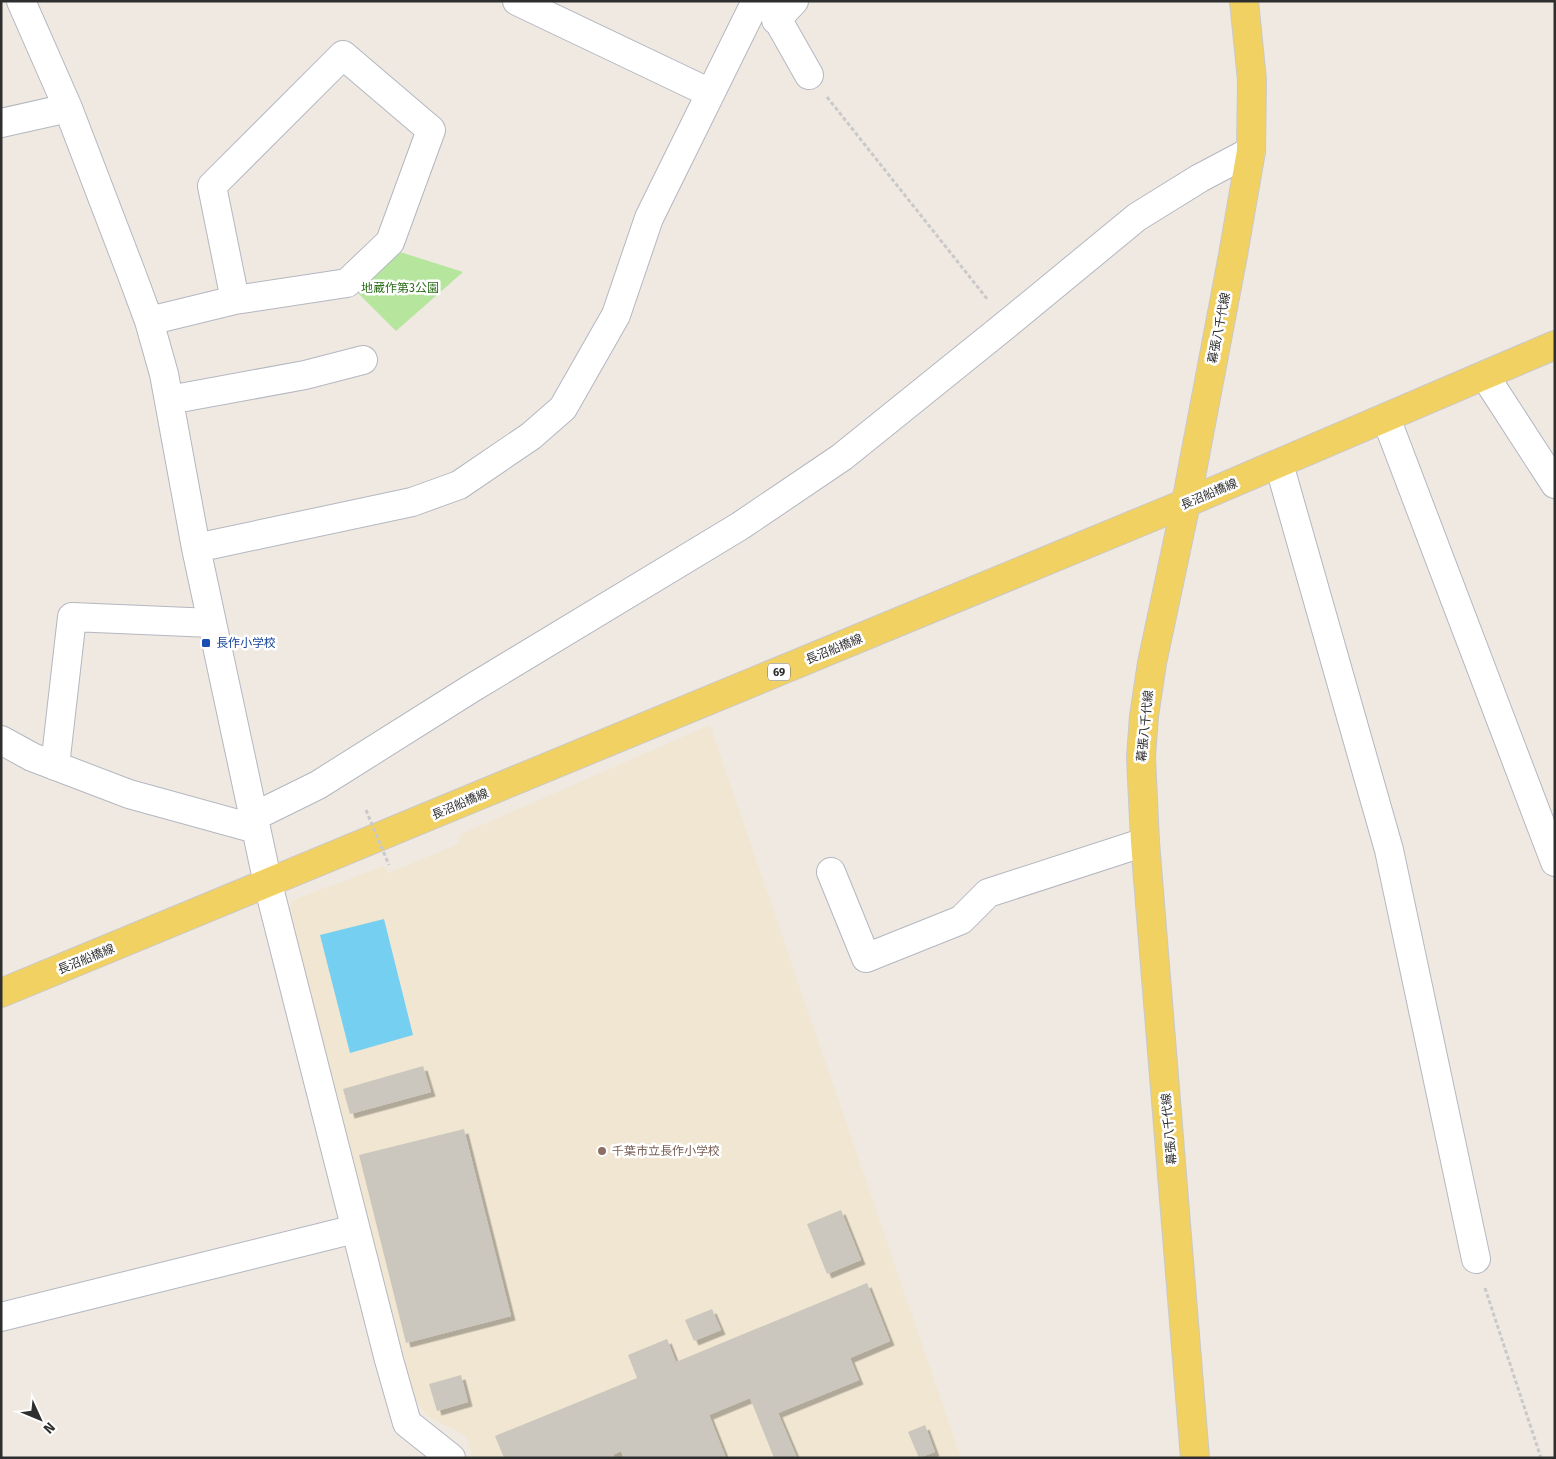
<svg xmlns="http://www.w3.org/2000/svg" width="1556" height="1459" font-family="'Fira Sans','Noto Sans JP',sans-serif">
  <defs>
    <filter id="shadow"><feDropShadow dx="4.5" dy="4.5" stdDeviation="0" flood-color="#0004"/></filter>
  </defs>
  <rect width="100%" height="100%" fill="#efe9e1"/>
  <path fill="#f0e6d1" d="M710 725 961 1458H473L466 1436 427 1416 408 1390 287 912 293 900 384 866 388 873 456 845 459 844V835Z"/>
  <path fill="#b6e59e" d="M397 251 463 272 396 331 356 291Z"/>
  <path fill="#75cff0" d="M384 919 413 1035 350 1053 320 935Z"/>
  <path fill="#cbc7bf" filter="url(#shadow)" d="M423 1066 431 1092 350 1114 343 1089Z
    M464 1129 511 1316 406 1343 359 1155Z
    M841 1210 861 1260 827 1274 807 1224Z
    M867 1283 890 1341 850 1358 859 1380 778 1413 797 1458H774L750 1398 709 1415 726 1458H624L621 1451 613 1455 615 1458H504L495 1436 637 1378 628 1355 667 1339 676 1362Z
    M712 1309 721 1330 694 1341 685 1320Z
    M461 1375 468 1402 437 1411 429 1384Z
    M925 1425 935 1452 919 1458 908 1432Z"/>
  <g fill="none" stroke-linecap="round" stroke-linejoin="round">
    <g stroke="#b4b7c1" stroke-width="30">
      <path id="minor" d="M21 1 68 108 132 275 149 321 164 374 196 548 268 884 389 1360 407 1423 451 1458
        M517 1 710 93
        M767 1 809 75
        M776 20 794 1
        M1 123 68 108
        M149 321 235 300 347 283 390 242 431 130 343 55 212 186 235 300
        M1485 376 1555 484
        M169 400 305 375 363 360
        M1386 418 1555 862
        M1279 464 1389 850 1476 1259
        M196 548 412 502 459 485 531 436 563 408 616 315 649 218 756 1
        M1 740 32 757 129 794 256 829
        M55 766 72 617 212 623
        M253 817 318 785 472 688 740 526 842 457 1007 324 1137 217 1200 178 1251 151
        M831 872 866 958 961 920 988 893 1145 842
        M1 1317 355 1229"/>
    </g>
    <g stroke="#c9c9c9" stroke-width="30">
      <path id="major" d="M1 993 1186 503 1555 345
        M1195 1458 1145 842 1141 757 1144 716 1152 663 1186 503 1233 255 1251 151 1252 80 1244 1"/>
    </g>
    <path stroke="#c9c9c9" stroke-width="3" stroke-dasharray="4 2.5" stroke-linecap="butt" d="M827 97 988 300
      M1485 1288 1541 1458"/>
    <use href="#minor" stroke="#fff" stroke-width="28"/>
    <use href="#major" stroke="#f2d163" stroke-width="28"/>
    <path stroke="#c9c9c9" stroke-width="3" stroke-dasharray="4 2.5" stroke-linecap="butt" d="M366 810 389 865"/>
  </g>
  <rect fill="#1a4fb4" stroke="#fff" stroke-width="2" x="201" y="638" width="10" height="10" rx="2.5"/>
  <circle fill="#8d6e63" stroke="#fff" stroke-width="2" cx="602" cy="1151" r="5"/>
  <g text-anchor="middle" stroke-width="5" stroke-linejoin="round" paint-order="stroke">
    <rect fill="#fff" stroke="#6d6d6d" stroke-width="1" x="768" y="663.5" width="22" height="17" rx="4"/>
    <g font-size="11" font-weight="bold" fill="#2e2e2e">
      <text x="779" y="676">69</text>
    </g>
    <g font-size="12" fill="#2c6e1b" stroke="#fff">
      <text x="400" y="292">地蔵作第3公園</text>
    </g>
    <g font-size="12" fill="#2e2e2e" stroke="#fff">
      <text transform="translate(1219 328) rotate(-79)" y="4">幕張八千代線</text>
      <text transform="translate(1209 494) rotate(-23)" y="4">長沼船橋線</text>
      <text transform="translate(834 649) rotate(-22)" y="4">長沼船橋線</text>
      <text transform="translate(1145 726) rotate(-84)" y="4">幕張八千代線</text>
      <text transform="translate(460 804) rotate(-23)" y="4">長沼船橋線</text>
      <text transform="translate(86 959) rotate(-22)" y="4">長沼船橋線</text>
      <text transform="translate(1169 1129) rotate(-95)" y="4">幕張八千代線</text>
    </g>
    <g font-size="12" fill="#164399" stroke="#fff" text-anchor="start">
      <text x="216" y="647">長作小学校</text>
    </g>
    <g font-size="12" fill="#785e54" stroke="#fff" text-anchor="start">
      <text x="612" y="1155">千葉市立長作小学校</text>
    </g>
  </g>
  <rect width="1556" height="1459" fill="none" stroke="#2e2e2e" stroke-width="5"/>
  <g transform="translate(40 1419) rotate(134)" stroke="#ffffff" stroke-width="4" paint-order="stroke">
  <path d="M0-4L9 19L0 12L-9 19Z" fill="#2e2e2e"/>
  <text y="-8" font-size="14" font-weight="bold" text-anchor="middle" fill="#2e2e2e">N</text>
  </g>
</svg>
